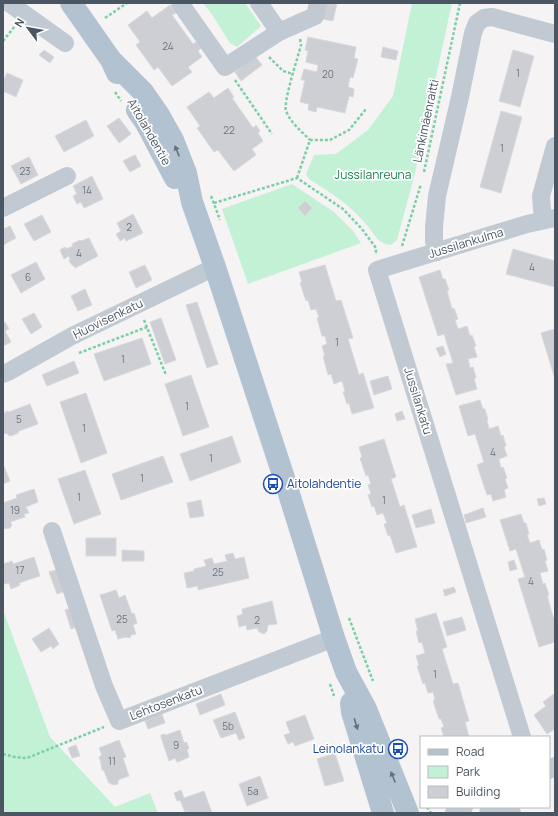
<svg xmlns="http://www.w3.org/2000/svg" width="558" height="816" font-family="Manrope,sans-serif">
  <rect width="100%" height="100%" fill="#f5f3f3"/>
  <path fill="#c3f1d5" d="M203 3H245L261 26 237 47 230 43 211 13Z
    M412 3H452L414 177 397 240 391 245C376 243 375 234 366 224 350 205 330 192 309 179L306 174 314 155 336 154 368 130 393 96Z
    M292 184 334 212 353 231 361 243 248 284 222 209Z
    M3 610 50 737 115 807 150 793 158 813H3Z"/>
  <path fill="#cdcfd5" stroke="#d7d9de" d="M322 3H337L333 21 318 18Z
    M170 5 176 13 172 15 193 44 196 42 201 48 198 51 202 57 188 67 192 72 172 86 158 67 154 70 136 45 140 42 128 25 147 11 152 18Z
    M308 37 356 47 354 58 358 59 353 78 350 77 348 87 354 89 353 97 349 96 345 113 317 107 316 112 308 110 309 104 300 102 305 80H301L304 69 317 72 318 65 306 62 308 51 305 50Z
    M383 47 398 51 396 60 381 57Z
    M44 50 54 57 50 63 39 55Z
    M513 50 534 56 520 107 499 101Z
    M255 56 262 65 241 81 235 72Z
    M7 73 23 80 16 97 3 91V81Z
    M228 88 234 97 232 98 253 128 256 125 260 131 258 133 263 141 252 149 256 155 234 171 218 150 214 152 197 128 200 126 187 107 209 92 214 98Z
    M501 111 522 117 501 193 480 187Z
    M119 118 131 134 119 143 107 126Z
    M86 120 94 136 64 152 55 136Z
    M135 155 141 166 130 172 123 161Z
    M29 157 38 175 21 184 11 166Z
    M92 176 103 199 84 208 81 202 77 204 73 196 77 194 73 186Z
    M305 201 312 208 305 216 298 208Z
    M133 214 143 233 126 241 125 238 120 241 116 234 121 231 117 223Z
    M42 215 51 232 34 241 24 224Z
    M10 226 16 238 3 245V229Z
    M89 238 98 256 75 268 74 266 72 265 69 261 70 259 69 256 64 259 60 250 65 247 66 249 73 246 72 244 80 240 81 241Z
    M513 249 555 261V287L506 274Z
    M36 262 45 279 21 293 11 275Z
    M145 265 152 280 136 288 129 272Z
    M325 265 336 301 341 300 353 338 348 339 359 375 363 373 374 408 352 414 349 403 347 404 343 392 345 391 342 381 334 384 331 374 328 375 323 356H325L322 346 327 344 325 336H322L317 318 319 317 316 309 311 310 308 300 306 301 300 283 302 282 299 272Z
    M440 270 443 279H445L449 290 447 291 452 309 454 308 458 319 455 320 458 329 467 326 470 336 472 335 476 346 474 347 477 357 468 359 470 368 473 367 476 378 474 379 477 389 456 395 446 364 453 363 444 334 438 336 419 277Z
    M85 289 92 305 78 311 71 296Z
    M197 302 218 364 207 368 186 305Z
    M34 313 42 327 31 334 22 319Z
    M161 318 176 360 165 364 150 322Z
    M5 322 9 329 5 331 11 342 3 346V323Z
    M555 329V379L541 333Z
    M142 338 151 364 104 381 94 354Z
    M443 346 446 354 440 357 436 348Z
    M74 361 79 373 47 386 42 375Z
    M191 375 209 427 183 436 165 384Z
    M388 376 392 389 374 395 370 381Z
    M86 393 107 453 81 463 60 402Z
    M480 400 483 409H485L488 420 487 421 489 429 498 426 501 436 503 435 506 446 504 447 507 456 499 459 501 468 503 467 507 478 505 479 508 488 504 490 506 497 493 501 491 494 487 495 477 465 484 462 475 434 468 436 459 406Z
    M30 404 38 424 19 431 18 433 11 436 8 435 7 433 3 434V414L7 411 9 412Z
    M402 411 405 419 397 421 395 414Z
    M232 436 241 462 190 481 180 454Z
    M384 439 396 477 391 479 400 507 404 505 417 547 396 553 390 535 388 536 384 524 387 523 383 513 377 515 374 506 372 507 368 495 371 494 368 485 371 484 368 475 366 476 360 458 362 457 359 447Z
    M163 456 173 482 121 500 112 474Z
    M3 464 10 481 3 484Z
    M85 470 101 514 74 524 58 479Z
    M34 489 38 502 26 507 29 513 24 514 25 517 10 522 12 525 10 528 3 529V503L17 498 16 495Z
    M544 498 546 504 539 506 537 499Z
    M201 500 204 516 190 518 187 503Z
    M483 508 486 517 466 523 464 515Z
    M431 509 435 523 416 528 412 515Z
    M521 514 524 523H526L529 534 527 535 530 543 539 540 542 550 544 549 547 560 545 561 548 571 540 573 543 584 545 583 549 595H547L553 617H555V642L539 647 518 579 525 577 516 549 510 551 500 520Z
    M86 538H116V556H86Z
    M122 550 144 551V561H122Z
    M233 553 235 559 244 557 249 578 198 590V586L187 588 184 573 194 571V569L206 566 204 560 212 558 214 564 227 561 225 555Z
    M34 557 40 576 19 583 20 585 11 589 9 583 4 584 3 581V564L12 561 13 564Z
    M514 560 517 569 510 571 508 562Z
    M60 569 68 590 57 594 49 572Z
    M454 587 456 592 445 596 443 590Z
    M116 590 119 598 125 595 132 614 134 613 137 623 133 625 136 634 131 635 130 638 126 637 118 639 115 630 112 631 100 595Z
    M272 601 277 624 268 625 267 631 264 634 259 632 257 628 247 630 246 625 239 627 237 616 243 614 242 609Z
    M74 607 81 625 71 629 65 610Z
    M436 613 447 647 442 649 453 684 458 683 469 721 465 722 469 737H444L441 728 444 727 441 719H439L433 701 435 700 433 692 428 693 425 683 423 684 417 666 419 665 416 656 425 653 422 642 419 643 416 631H418L415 619Z
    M462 617 466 630 447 636 443 622Z
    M49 628 59 644 53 649 51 646 41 652 32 639Z
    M555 693V729L547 734 534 715 546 706 543 702Z
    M221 694 225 705 200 715 196 704Z
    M235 712 245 738 239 740 236 733 221 738 213 720Z
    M162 714 165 723 148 729 145 721Z
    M305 715 314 739 295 746 293 742 288 744 284 735 290 733 286 722Z
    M180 730 184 743 186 742 187 743 189 748 187 750 189 757 178 762H177L175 758 169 761 161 737V735L164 734 166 735Z
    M119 740 126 757 123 758 129 776 118 780V784L113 785 111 784V783H109L104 771 102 770 101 765V763L99 757 102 755 99 748Z
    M76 745 80 756 72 758 68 748Z
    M335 753 344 781 325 786 317 759Z
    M260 776 268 798 247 806 239 784Z
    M181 790 184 798 204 791 212 813H189L188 811 185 812 180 800 177 801 174 793Z"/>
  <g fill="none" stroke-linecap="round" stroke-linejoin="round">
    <path stroke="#7ad0a6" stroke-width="2.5" stroke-dasharray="3 2" stroke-linecap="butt" d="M105 18 127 3
      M300 39 301 45C298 57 283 102 286 111 291 123 301 131 310 140
      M3 41 15 26
      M269 57 283 71 293 74
      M235 80 272 134
      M115 92 121 101
      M424 172 460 3
      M297 178 310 140H330L349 130 366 109
      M211 196 220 220
      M214 203 297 178 343 209 362 229 376 248V255
      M402 246 421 184
      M144 320 166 375
      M79 353 147 327
      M349 618 373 681
      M330 684 334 696
      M3 754 15 757 27 758 104 727
      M427 807 431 813"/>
    <path stroke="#c1cad2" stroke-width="18" d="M9 3 65 43
      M180 3 225 67 279 32 315 16 318 3
      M259 3 279 32
      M3 208 67 176
      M544 220 542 209 541 196 555 146
      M437 252 434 241V227L437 196 460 97 473 33 477 23 484 18 492 17 555 34
      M3 374 8 372 72 336 215 267
      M52 531 104 686 119 721 334 638
      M522 737 377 270 527 224 555 218
      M549 770 555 766
      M508 807 512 813
      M454 813 464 807
      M488 813 492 807"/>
    <path stroke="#b3c2d1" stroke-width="22" d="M71 3 111 60 117 73
      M111 60 143 92 159 115 173 140 186 173 192 202 215 267 285 481 334 638 346 672 366 709 408 813
      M137 110 146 123 175 178
      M351 703 352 712 383 813"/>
  </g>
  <defs><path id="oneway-solid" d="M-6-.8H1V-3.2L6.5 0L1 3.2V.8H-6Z"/></defs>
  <g fill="#64717d">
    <use href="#oneway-solid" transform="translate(177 151) rotate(-112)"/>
    <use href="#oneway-solid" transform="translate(356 724) rotate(73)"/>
    <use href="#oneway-solid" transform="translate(393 777) rotate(-112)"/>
  </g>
  <defs>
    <g id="bus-ring" transform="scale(1)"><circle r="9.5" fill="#fff" stroke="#1a4fb4" stroke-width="1.5"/><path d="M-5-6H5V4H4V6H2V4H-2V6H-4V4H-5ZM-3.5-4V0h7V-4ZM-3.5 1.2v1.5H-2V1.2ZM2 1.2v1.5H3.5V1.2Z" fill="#1a4fb4"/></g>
  </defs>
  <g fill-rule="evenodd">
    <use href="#bus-ring" x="273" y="484"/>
    <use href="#bus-ring" x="398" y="749"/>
  </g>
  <g text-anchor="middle" stroke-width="3.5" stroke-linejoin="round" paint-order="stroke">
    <g font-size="10" fill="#6b747e">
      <text x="168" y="50">24</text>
      <text x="518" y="77">1</text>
      <text x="328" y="78">20</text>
      <text x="229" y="134">22</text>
      <text x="502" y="152">1</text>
      <text x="25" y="175">23</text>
      <text x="87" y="194">14</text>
      <text x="129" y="231">2</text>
      <text x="79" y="257">4</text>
      <text x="532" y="271">4</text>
      <text x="28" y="281">6</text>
      <text x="337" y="346">1</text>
      <text x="123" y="363">1</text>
      <text x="187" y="410">1</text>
      <text x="19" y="423">5</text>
      <text x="84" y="432">1</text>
      <text x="493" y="456">4</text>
      <text x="211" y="462">1</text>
      <text x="142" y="482">1</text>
      <text x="79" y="501">1</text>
      <text x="384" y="504">1</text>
      <text x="15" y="514">19</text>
      <text x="20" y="574">17</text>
      <text x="218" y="576">25</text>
      <text x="531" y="585">4</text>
      <text x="122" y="623">25</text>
      <text x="257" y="624">2</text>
      <text x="435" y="678">1</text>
      <text x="228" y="730">5b</text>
      <text x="176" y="749">9</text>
      <text x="112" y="765">11</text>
      <text x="253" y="795">5a</text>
    </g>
    <g font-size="12" fill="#4a5661" stroke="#fff">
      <text transform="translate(426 121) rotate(-78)" y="4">Länkimäenraitti</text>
      <text transform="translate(149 132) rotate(60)" y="4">Aitolahdentie</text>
      <text transform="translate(466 243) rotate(-17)" y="4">Jussilankulma</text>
      <text transform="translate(108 319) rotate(-26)" y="4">Huovisenkatu</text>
      <text transform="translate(418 401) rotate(73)" y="4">Jussilankatu</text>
      <text transform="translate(166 703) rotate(-21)" y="4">Lehtosenkatu</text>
    </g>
    <g font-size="12" fill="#17864f" stroke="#fff">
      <text x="373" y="179">Jussilanreuna</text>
    </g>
    <g font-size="12" fill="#164399" stroke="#fff" text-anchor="start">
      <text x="287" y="488">Aitolahdentie</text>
      <text x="384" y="753" text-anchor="end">Leinolankatu</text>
    </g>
  </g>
  <rect width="558" height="816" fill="none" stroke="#4a5661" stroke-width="8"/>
  <rect x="420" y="736" width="130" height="72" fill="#ffffff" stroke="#b7bbc0"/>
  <rect x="428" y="749" width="20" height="6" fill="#b3c2d1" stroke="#b7bbc0"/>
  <text x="456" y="756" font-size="12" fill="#4a5661">Road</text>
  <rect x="428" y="766" width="20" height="12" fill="#c3f1d5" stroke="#b7bbc0"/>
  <text x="456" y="776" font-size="12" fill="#4a5661">Park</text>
  <rect x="428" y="786" width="20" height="12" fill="#cdcfd5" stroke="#b7bbc0"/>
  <text x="456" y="796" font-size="12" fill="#4a5661">Building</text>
  <g transform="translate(28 28) rotate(302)" stroke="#ffffff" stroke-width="3" paint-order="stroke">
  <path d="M0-3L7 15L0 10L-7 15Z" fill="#4a5661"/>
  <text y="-6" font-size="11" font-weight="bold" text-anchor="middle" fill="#4a5661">N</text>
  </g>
</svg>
